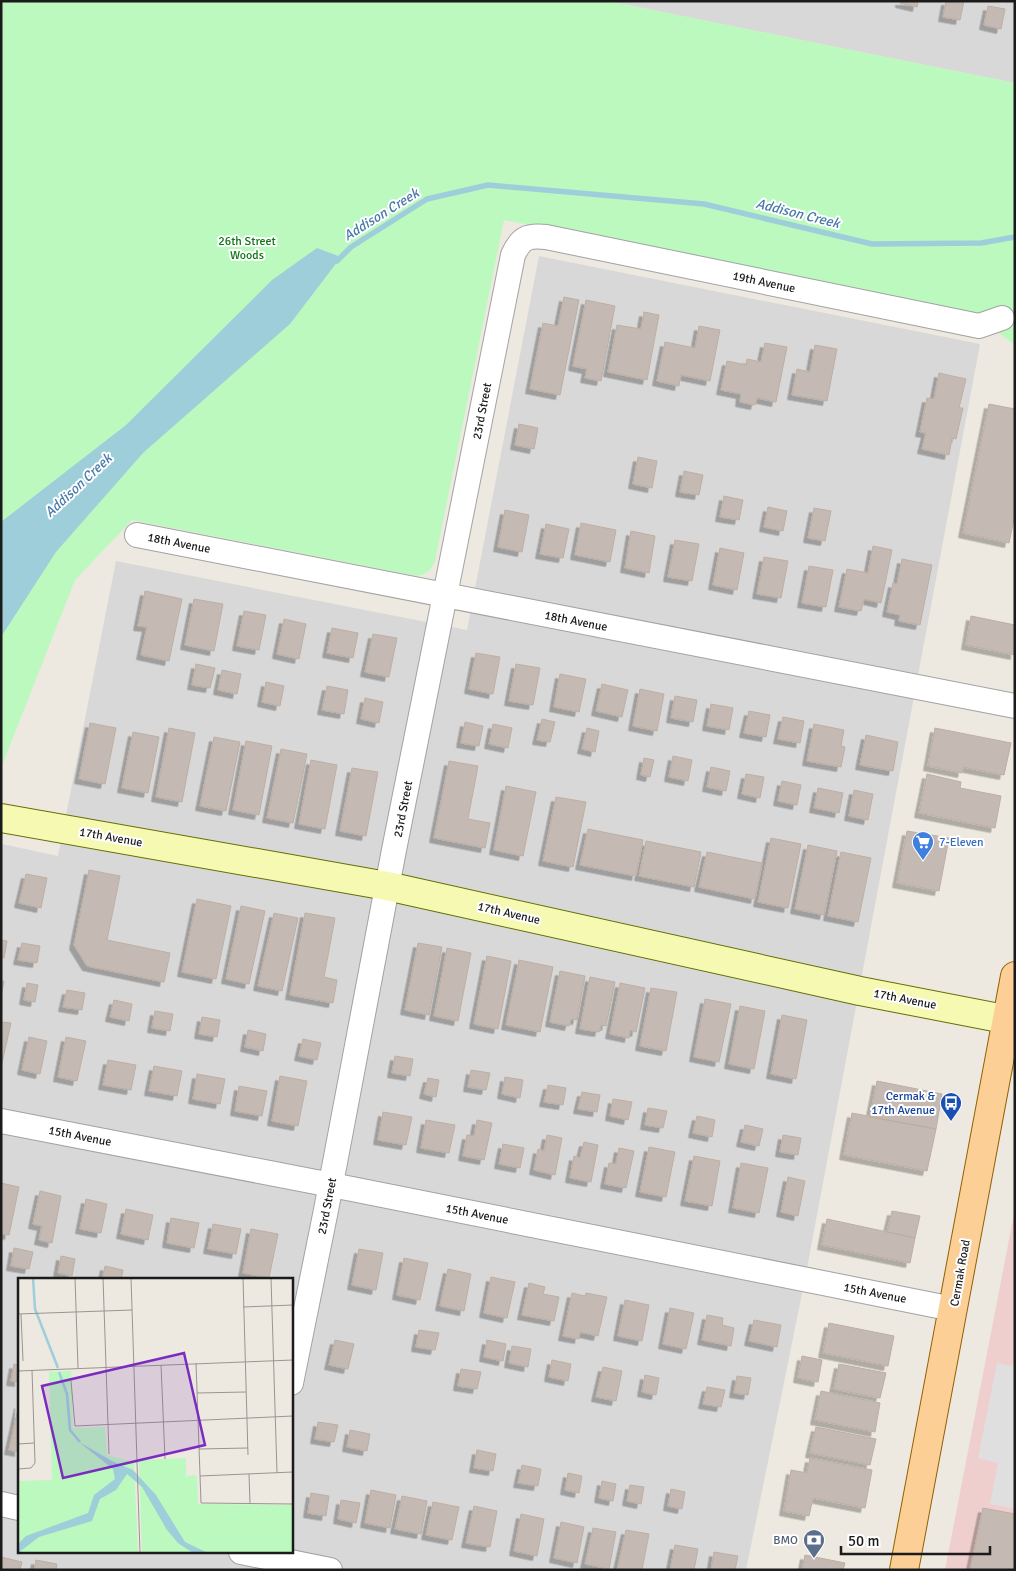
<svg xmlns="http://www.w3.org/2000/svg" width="1016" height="1571" font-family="Signika,sans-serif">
  <defs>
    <filter id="shadow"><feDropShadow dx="-4.5" dy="4.5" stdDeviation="0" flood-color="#0004"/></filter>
  </defs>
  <rect width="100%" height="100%" fill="#ede8e0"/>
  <path fill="#d9d8d8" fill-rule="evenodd" d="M608 1H1015V83Z
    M539 256 980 344 805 1279 746 1570H1V850L2 844 58 856 116 561 467 630ZM19 1280H291V1552H19Z"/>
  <path fill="#eecfce" d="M1015 1209V1570H945Z"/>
  <path fill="#bbf9bf" d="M1 1H608L1015 83V345L969 311 504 220 435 561C430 573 423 577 411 575L132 520 75 580 1 768Z"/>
  <path fill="#dfdfdf" d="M997 1363 1011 1366 1015 1364V1509L990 1504 998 1463 978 1458Z"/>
  <path fill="#9fcedb" d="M317 248 341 257 290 324 143 453 56 552 1 637V522L126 425 272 280Z"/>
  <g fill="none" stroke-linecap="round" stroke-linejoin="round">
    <path stroke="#9fcedb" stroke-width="5.5" d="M337 261 351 247 427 199 488 185 704 204 872 244 981 243 1015 237"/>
  </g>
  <path fill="#c4bab3" stroke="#beaea2" filter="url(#shadow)" d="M900 1H918L917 7 900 3Z
    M946 1H964L960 20 943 17Z
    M988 6 1005 9 1001 29 984 25Z
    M564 297 579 300 560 395 530 389 543 323 558 326Z
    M586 300 615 306 601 381 585 378 587 369 573 366Z
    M644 312 659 315 647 380 608 372 617 325 641 329Z
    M699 326 720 330 710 381 681 375 679 386 657 381 665 342 695 348Z
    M765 343 787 347 776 402 757 398 755 405 740 402 741 394 721 390 727 361 746 365 747 359 761 362Z
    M815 345 837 349 827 401 792 395 797 369 810 372Z
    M939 373 966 379 959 408H963L956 439 952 438 949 455 922 449 926 433 920 432 927 398 934 399Z
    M989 404 1015 409V514L1009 543 963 533Z
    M519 424 538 428 534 449 515 445Z
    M638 457 657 461 652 488 633 484Z
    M684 471 703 475 699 495 680 492Z
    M724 496 743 500 739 520 720 517Z
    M768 507 787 511 783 531 764 527Z
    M814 508 831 511 825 541 808 538Z
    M505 510 529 515 522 552 498 547Z
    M581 523 616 530 610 562 575 555Z
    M546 524 569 529 563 558 540 554Z
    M631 531 655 536 649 573 625 568Z
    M675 540 699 544 692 581 668 577Z
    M873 546 892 550 881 603 864 599 861 611 839 607 847 569 868 573Z
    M720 548 744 553 737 590 713 585Z
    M764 557 788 561 781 598 757 594Z
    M902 559 932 565 920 625 899 621 900 615 887 612 893 583 897 584Z
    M809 566 833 570 826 607 802 603Z
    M145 591 182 599 169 661 141 655 147 627 138 626Z
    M194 599 223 604 214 651 185 645Z
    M244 611 266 615 259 650 237 646Z
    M971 616 1015 625V655L966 645Z
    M284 619 306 624 299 659 277 654Z
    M332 628 358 633 353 658 327 653Z
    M373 634 397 638 389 677 365 672Z
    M476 653 500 657 493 694 469 689Z
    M196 664 215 668 210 688 192 685Z
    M516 664 540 668 533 705 509 701Z
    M222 670 241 674 237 694 218 690Z
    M560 674 586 679 579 712 554 707Z
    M266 682 284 686 280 706 262 702Z
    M602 684 628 690 622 717 596 711Z
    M327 686 348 690 344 714 322 710Z
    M640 689 664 694 657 731 633 726Z
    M675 696 697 700 693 722 671 718Z
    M365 698 383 702 379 723 361 719Z
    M711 704 733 708 729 730 707 726Z
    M749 711 770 715 766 737 744 733Z
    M783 717 804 721 800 743 778 739Z
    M542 719 555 722 550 742 537 740Z
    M465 722 483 726 479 746 461 743Z
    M90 723 116 728 105 784 79 779Z
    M493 724 512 728 508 748 489 744Z
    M814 724 844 730 841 746 845 747 841 767 807 761Z
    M169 728 195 733 182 802 156 797Z
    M587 728 599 731 595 752 582 749Z
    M935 728 1011 743 1004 775 963 767 962 773 928 766Z
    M133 732 159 737 148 793 122 788Z
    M866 735 898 742 893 771 860 765Z
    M214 737 240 742 226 811 200 806Z
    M246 741 272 746 259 815 233 810Z
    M281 749 307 754 293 823 267 818Z
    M673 756 692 760 688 781 669 777Z
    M644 758 654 760 650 777 641 775Z
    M311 760 337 765 325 829 299 824Z
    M449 761 478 766 468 819 490 823 485 848 434 838Z
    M711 767 730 771 726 791 707 787Z
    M352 768 378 772 366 836 340 831Z
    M746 774 764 777 760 798 742 794Z
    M927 774 961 782 960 788 1001 796 995 828 919 813Z
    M782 781 801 785 797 805 778 801Z
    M506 786 536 792 523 856 494 850Z
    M818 788 843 793 839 813 814 808Z
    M854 790 873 794 868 820 849 816Z
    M556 797 586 802 573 867 543 861Z
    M588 829 643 840 636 876 580 865Z
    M907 831 949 838 939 891 897 883Z
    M771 838 801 844 788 908 758 902Z
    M646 841 701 852 694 887 639 876Z
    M808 845 837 851 824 915 795 909Z
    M707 852 762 863 755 899 699 887Z
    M841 852 871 858 858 922 828 916Z
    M89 870 120 876 107 940 170 953 164 982 87 966 74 945Z
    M26 874 47 878 41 908 19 903Z
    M197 899 231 906 216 979 182 972Z
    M241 906 265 911 249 984 226 979Z
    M274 913 298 918 282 991 258 986Z
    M305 913 335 918 324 977 337 980 333 1003 290 995Z
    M1 940 7 941 4 958H1Z
    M22 943 40 946 37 963 18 960Z
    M418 943 442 947 429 1015 405 1010Z
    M447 948 471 953 458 1021 434 1016Z
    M487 956 511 961 498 1029 474 1024Z
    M519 960 553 967 540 1032 506 1025Z
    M560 971 585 976 577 1020 571 1019 569 1026 550 1022Z
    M590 977 615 982 606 1026 601 1025 599 1032 580 1029Z
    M1 981H4L1 997Z
    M27 983 38 985 35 1002 24 1000Z
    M620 983 645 988 636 1032 630 1030 629 1038 610 1034Z
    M651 988 677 992 666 1051 640 1046Z
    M67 990 85 993 82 1010 63 1007Z
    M705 999 731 1004 719 1062 694 1057Z
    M114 1000 132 1004 129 1021 110 1017Z
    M740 1006 765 1011 754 1069 729 1064Z
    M155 1011 173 1014 170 1031 152 1028Z
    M782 1015 807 1020 796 1079 771 1074Z
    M202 1017 220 1020 217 1037 199 1034Z
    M1 1022 11 1023 2 1063H1Z
    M248 1030 266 1034 263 1051 245 1047Z
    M29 1037 47 1041 40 1074 22 1070Z
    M66 1037 86 1041 77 1081 58 1077Z
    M303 1039 321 1043 317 1060 299 1056Z
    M395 1056 413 1059 410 1076 392 1073Z
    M108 1060 136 1065 131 1090 103 1085Z
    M154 1066 182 1071 177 1096 149 1091Z
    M471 1070 490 1073 486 1090 468 1087Z
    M197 1074 225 1079 220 1104 193 1099Z
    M280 1076 307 1081 298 1126 272 1121Z
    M505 1077 523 1080 520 1098 502 1094Z
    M428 1078 439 1080 436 1097 424 1094Z
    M877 1081 942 1094 936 1129 870 1117Z
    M548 1085 566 1088 563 1105 544 1102Z
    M239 1086 267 1091 262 1116 235 1111Z
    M582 1092 600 1095 597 1112 578 1109Z
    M613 1099 632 1102 628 1120 610 1116Z
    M648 1108 667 1111 663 1128 645 1125Z
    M383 1112 412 1117 406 1145 378 1140Z
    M852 1113 936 1129 927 1171 844 1155Z
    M697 1116 715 1120 712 1137 693 1133Z
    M426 1120 455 1125 449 1153 421 1148Z
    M477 1120 492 1123 484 1160 463 1156 467 1135 474 1136Z
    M745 1125 763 1129 759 1146 741 1142Z
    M547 1135 562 1138 555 1175 534 1170 538 1149 544 1151Z
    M783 1135 801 1138 798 1155 780 1152Z
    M584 1142 598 1145 591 1182 570 1178 574 1156 580 1158Z
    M503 1144 524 1148 520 1168 499 1164Z
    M649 1147 675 1152 666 1197 640 1192Z
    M619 1148 634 1151 626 1188 605 1184 609 1163 616 1164Z
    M694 1156 720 1161 712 1206 685 1201Z
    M741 1163 768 1168 759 1213 733 1208Z
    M788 1177 805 1181 798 1216 781 1212Z
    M1 1183 19 1187 9 1235 1 1234Z
    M40 1191 61 1196 52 1243 39 1240 42 1226 33 1224Z
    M86 1199 107 1204 101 1233 80 1229Z
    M126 1209 153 1215 148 1240 121 1234Z
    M892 1211 920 1216 915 1238 887 1232Z
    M171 1218 199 1223 194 1248 167 1243Z
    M827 1219 915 1238 910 1263 822 1245Z
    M213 1224 241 1229 236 1254 208 1249Z
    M251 1229 278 1234 269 1278 243 1273Z
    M14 1248 33 1252 29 1269 11 1266Z
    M359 1249 383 1253 376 1290 352 1285Z
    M61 1256 75 1259 72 1276 58 1273Z
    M404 1258 428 1263 420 1300 397 1295Z
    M105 1266 123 1270 121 1280H102Z
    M448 1269 471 1274 464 1311 440 1306Z
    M491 1277 515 1282 507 1318 484 1313Z
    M529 1283 545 1287 543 1294 559 1297 554 1321 522 1315Z
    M572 1293 585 1296 586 1293 607 1297 598 1336 580 1332 579 1339 563 1336Z
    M625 1300 649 1305 642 1341 618 1336Z
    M670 1308 694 1313 686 1349 663 1344Z
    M707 1315 723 1318 722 1325 734 1328 731 1346 702 1340Z
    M754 1320 781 1325 777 1347 749 1341Z
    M829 1323 894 1336 888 1366 823 1353Z
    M419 1330 439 1333 435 1350 416 1347Z
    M335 1340 354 1344 348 1369 329 1365Z
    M487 1340 506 1344 503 1361 484 1357Z
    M512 1346 531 1349 528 1367 509 1363Z
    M802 1356 822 1360 818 1382 798 1378Z
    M552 1360 571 1364 568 1381 549 1377Z
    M14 1364 19 1365V1382L11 1381Z
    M839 1364 886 1373 880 1398 834 1389Z
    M603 1367 622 1371 616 1401 596 1397Z
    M461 1369 481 1372 477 1389 458 1386Z
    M645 1375 659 1378 656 1395 642 1392Z
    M737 1376 751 1378 748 1395 734 1393Z
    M707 1387 725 1390 721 1407 703 1404Z
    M821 1391 880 1403 875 1432 815 1420Z
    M19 1404V1452L9 1450Z
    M318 1422 338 1425 334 1442 315 1439Z
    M816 1427 876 1439 870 1465 810 1453Z
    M350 1430 370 1434 367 1451 347 1447Z
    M477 1450 496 1454 493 1471 474 1468Z
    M810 1458 872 1470 865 1508 813 1498 809 1516 784 1511 791 1470 807 1473Z
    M522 1465 541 1469 538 1486 518 1483Z
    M568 1473 582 1476 579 1493 565 1490Z
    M602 1481 616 1484 613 1501 599 1498Z
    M630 1485 644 1487 641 1504 627 1501Z
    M671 1489 685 1492 682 1509 668 1506Z
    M371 1490 396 1495 390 1528 365 1523Z
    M311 1493 329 1496 326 1516 308 1513Z
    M402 1496 427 1501 421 1534 395 1529Z
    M341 1500 360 1503 356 1523 338 1519Z
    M433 1502 459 1507 452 1540 426 1535Z
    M474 1506 497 1511 490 1547 466 1543Z
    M983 1508 1015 1514V1570H970Z
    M521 1514 544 1519 537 1556 514 1551Z
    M561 1522 584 1527 577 1563 554 1558Z
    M593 1528 616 1532 609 1569 585 1564Z
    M626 1530 649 1534 642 1570H617Z
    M675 1545 698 1549 694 1570H670Z
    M714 1552 738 1556 735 1570H711Z
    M805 1555 845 1563 843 1570H802Z
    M1 1557 22 1562 20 1570H1Z
    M36 1560 57 1564 56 1570H34Z"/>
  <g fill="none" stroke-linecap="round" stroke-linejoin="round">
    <g stroke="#a2a2a2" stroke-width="26">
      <path id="street" d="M137 535 1015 706
        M1 1121 352 1189 953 1309
        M291 1383 326 1210 394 850 513 255C521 238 527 235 546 237L979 326 1002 318
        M1 1504 19 1508
        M241 1552 330 1570"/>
    </g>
    <g stroke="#656f04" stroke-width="30">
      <path id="secondary" d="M1 818 387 886 860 991 1015 1021"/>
    </g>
    <g stroke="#916000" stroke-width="30">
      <path id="primary" d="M904 1570 1015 976"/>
    </g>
    <use href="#street" stroke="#fff" stroke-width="24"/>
    <use href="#secondary" stroke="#f6f9b1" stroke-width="28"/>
    <use href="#primary" stroke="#fccf96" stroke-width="28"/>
  </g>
  <defs>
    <g id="supermarket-pin" transform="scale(1.125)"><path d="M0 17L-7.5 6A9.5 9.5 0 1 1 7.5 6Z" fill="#3f7fe0" stroke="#fff"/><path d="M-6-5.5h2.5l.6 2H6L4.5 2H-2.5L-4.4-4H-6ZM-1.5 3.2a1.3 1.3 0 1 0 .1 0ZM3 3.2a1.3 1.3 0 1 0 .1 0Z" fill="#fff"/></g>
    <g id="bus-pin" transform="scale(1.125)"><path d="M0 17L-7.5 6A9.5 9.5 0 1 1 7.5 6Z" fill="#1a4fb4" stroke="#fff"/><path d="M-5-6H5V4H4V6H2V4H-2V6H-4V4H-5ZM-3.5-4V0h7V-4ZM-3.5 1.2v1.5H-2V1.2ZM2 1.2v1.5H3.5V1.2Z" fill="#fff"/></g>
    <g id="bank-pin" transform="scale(1.125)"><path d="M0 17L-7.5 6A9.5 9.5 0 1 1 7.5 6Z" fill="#5c6f8a" stroke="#fff"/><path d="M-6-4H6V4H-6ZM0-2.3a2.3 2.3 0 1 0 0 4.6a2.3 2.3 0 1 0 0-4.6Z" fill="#fff"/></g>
  </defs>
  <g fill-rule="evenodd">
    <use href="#supermarket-pin" x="923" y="842"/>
    <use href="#bus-pin" x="951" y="1103"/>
    <use href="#bank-pin" x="814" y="1540"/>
  </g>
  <g text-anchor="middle" stroke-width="4" stroke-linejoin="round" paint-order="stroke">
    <g font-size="12" fill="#0b7713" stroke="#fff">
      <text x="247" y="245">26th Street<tspan x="247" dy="14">Woods</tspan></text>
    </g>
    <g font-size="12" fill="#1b1b1b" stroke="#fff">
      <text transform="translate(764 282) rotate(12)" y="4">19th Avenue</text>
      <text transform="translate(482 411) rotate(-79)" y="4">23rd Street</text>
      <text transform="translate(179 543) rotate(11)" y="4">18th Avenue</text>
      <text transform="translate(576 621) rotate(11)" y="4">18th Avenue</text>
      <text transform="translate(403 809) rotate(-79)" y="4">23rd Street</text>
      <text transform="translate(111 837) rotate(10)" y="4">17th Avenue</text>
      <text transform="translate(509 913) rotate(13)" y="4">17th Avenue</text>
      <text transform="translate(905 999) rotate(11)" y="4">17th Avenue</text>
      <text transform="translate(80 1136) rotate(11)" y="4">15th Avenue</text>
      <text transform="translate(327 1206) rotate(-79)" y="4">23rd Street</text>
      <text transform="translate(477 1214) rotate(11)" y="4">15th Avenue</text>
      <text transform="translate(960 1273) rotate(-80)" y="4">Cermak Road</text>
      <text transform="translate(875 1293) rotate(11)" y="4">15th Avenue</text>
    </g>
    <g font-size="12" fill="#366cbe" stroke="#fff" text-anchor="start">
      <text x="939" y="846">7-Eleven</text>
    </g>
    <g font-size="12" fill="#164399" stroke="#fff" text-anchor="end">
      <text x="935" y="1100">Cermak &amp;<tspan x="935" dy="14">17th Avenue</tspan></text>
    </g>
    <g font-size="12" fill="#4e5e75" stroke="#fff" text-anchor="end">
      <text x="798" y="1544">BMO</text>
    </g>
    <g font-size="14" font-style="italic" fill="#487aa9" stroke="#fff">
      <text transform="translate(798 213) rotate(14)" y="5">Addison Creek</text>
      <text transform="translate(381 214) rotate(-32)" y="5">Addison Creek</text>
      <text transform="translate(78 485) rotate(-43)" y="5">Addison Creek</text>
    </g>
  </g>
  <g transform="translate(18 1278)">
    <rect width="275" height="275" fill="#ede8e0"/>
    <path d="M53 93 55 150 87 149 89 177 116 184 120 275H0V203L34 202 31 94ZM168 180V202L169 198 178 197 179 201 180 226 275 227V275H124L121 182Z" fill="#bbf9bf"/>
    <path d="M61 164 94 183 115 192 138 217 167 264 190 275H175L160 265 149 252 124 209 109 196 98 212 82 221 74 243 21 259 0 275V266L8 258 70 235 76 217 97 201 95 191Z" fill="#9fcedb"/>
    <path fill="none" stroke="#9fcedb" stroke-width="2.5" d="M15 0 17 31 40 90M41 94 49 116 52 152 62 164"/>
    <path fill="none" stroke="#999691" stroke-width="1" d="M57 0 60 90M85 0 91 176M113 0 122 275M225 0 230 177M253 0 259 195M225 29 275 27M0 36 114 32M3 36 5 83M178 85 183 225 275 226M143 87 147 181M0 93 275 82M53 103 57 148 275 138M179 115 228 114M0 166 16 165M181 171 230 170M0 191 13 190 17 185 14 92M231 196 232 226M182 198 275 194"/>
    <path fill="#7b2cbf" fill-opacity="0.15" stroke="#7b2cbf" stroke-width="2.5" d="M166 75 187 167 45 200 24 108Z"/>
    <rect width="275" height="275" fill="none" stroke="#1b1b1b" stroke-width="2.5"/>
  </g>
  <rect width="1016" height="1571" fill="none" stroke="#1b1b1b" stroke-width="5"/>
  <path d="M841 1546v8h149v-8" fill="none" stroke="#1b1b1b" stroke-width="2.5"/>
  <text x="848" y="1546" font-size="15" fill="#1b1b1b" stroke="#ffffff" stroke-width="4" paint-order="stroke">50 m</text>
</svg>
